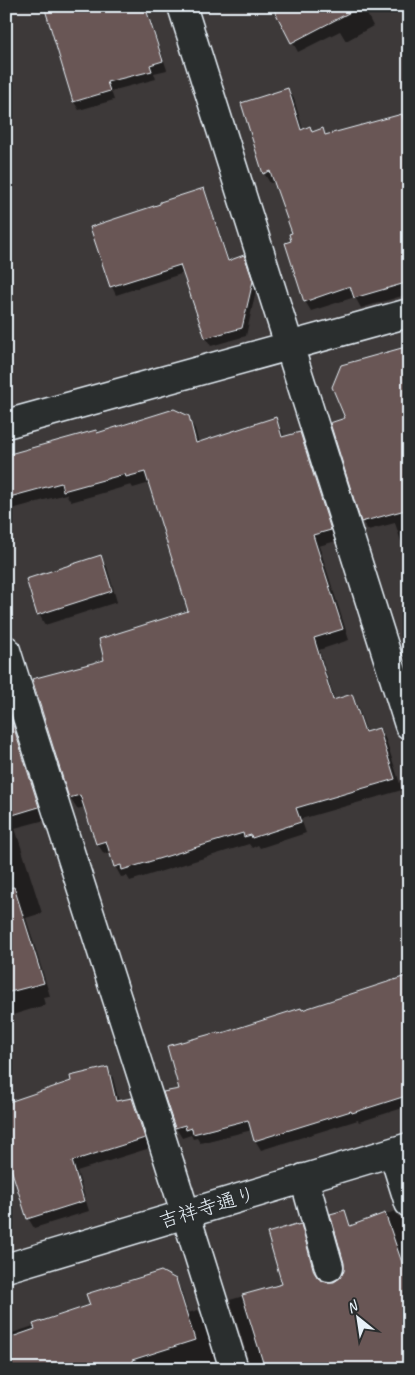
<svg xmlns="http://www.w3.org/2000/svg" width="415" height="1375" font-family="Caveat,'Klee One',sans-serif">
  <rect width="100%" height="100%" fill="#3d3939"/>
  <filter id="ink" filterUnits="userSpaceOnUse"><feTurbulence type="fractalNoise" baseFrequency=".02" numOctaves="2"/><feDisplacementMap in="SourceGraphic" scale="10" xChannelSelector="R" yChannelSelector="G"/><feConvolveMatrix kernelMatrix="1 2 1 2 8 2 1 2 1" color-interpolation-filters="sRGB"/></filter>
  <g filter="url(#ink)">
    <path fill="#0007" d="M45 6H146L167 70 154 73 156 79 111 91 114 100 79 110 74 102Z
      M273 6H385L366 12 373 26 346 41 340 31 298 52Z
      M288 89 294 99 303 130 313 133 322 130 326 136 409 116V294L361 308 355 297 311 311 305 301 293 241V234L275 182 270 183 264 173Z
      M203 190 208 198 229 261 244 257 248 265 256 290 246 336 211 346 206 338 184 273 116 295 112 287 92 228Z
      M409 348V566L395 523 368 530 362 521 347 419Z
      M188 417 195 429 199 444 275 419 282 430 284 438 299 433 306 444 336 541 319 546 349 640 319 650 335 701 352 696 358 707 367 733 380 729 386 740 402 790 301 819 306 833 260 848 258 845 252 848 249 844 130 881 127 876 121 877 115 866 110 852 104 854 97 843 85 807 77 809 70 798 49 730 106 661 190 612 150 483 133 488 131 485 71 502 66 494 12 509 6 500V456L97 434Z
      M100 556 107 567 117 602 45 625 39 614Z
      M17 739 24 752 45 820 15 828 42 913 26 918 50 996 43 997 45 1005 6 1017V742Z
      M409 976V1106L359 1122 358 1120 261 1150 255 1140 252 1130 200 1143 197 1138 193 1139 191 1135 182 1138 176 1128 165 1093 181 1090 219 1035 302 1011Z
      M107 1068 113 1078 119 1102 132 1099 138 1109 150 1148 77 1171 89 1211 34 1228 28 1218 72 1082Z
      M344 1211 351 1227 395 1211 398 1216 405 1219H409V1369H250V1365L230 1300 284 1284 300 1226 306 1235 318 1280 324 1283H333L341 1278 345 1272Z
      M175 1280 181 1290 188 1313 198 1310 204 1319 219 1369H6V1335Z"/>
    <path fill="#695654" stroke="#e8f1f8" d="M44 6H145L163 61 150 65 152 71 107 82 110 91 73 102Z
      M272 6H362L291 43Z
      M288 88 301 130 310 126 312 132 323 128 325 135 402 114 409 139V282L354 298 350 286 304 302 285 243 291 241 289 234 292 233 270 171 263 174 241 103Z
      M204 188 228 261 244 255 253 281 242 328 205 338 180 265 110 287 90 227 160 204V202Z
      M409 346V509L361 522 330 423 345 418 332 387 341 365Z
      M174 409 189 416 196 443 276 417 282 437 300 432 331 530 313 535 343 629 314 638 333 700 352 694 365 732 379 728 395 779 296 808 301 822 252 838 251 835 244 837 243 833 122 870 121 865 114 867 106 841 96 844 80 795 69 798 32 679 104 660 99 639 188 611 145 472 126 477 125 474 63 491 61 483 6 498V455L96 430 97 433Z
      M101 555 112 591 37 615 26 579Z
      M6 703 39 807 6 817Z
      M14 887 44 983 6 993V888Z
      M409 975V1095L352 1113 351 1111 254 1141 248 1120 193 1134 192 1128 186 1130 185 1125 175 1128 163 1092 179 1089 167 1046 218 1032 219 1034 301 1008 302 1010Z
      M108 1067 116 1101 132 1098 145 1138 72 1161 84 1201 27 1219 6 1153V1103L71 1081 70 1076Z
      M345 1210 350 1226 385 1213 409 1283V1369H265L242 1295 282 1284 267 1233 296 1224 297 1225 301 1224 314 1272 318 1278 325 1282H334L340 1278 344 1271V1263L330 1214Z
      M161 1271 176 1279 195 1340 132 1360 135 1369H6V1339L35 1329 33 1324 90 1305 86 1294Z"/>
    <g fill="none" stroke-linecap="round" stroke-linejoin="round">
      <g stroke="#e8f1f8" stroke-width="31">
        <path id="minor" d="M182 6 409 725
          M6 424 409 313
          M6 650C81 890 160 1128 234 1369
          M393 1152 409 1203
          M304 1178 329 1267
          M6 1268 409 1147"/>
      </g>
      <use href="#minor" stroke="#2a2d2e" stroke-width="28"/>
    </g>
  </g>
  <g text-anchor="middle" stroke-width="4" stroke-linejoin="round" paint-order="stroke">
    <g font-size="20" fill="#e8f1f8" stroke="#2a2d2e">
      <text transform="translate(207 1207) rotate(-17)" y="7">吉祥寺通り</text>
    </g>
  </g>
  <rect width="415" height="1375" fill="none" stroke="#2a2d2e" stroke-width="25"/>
  <rect x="12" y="12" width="390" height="1350" fill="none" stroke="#e8f1f8" stroke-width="2" filter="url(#ink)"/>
  <g transform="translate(358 1318) rotate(330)" stroke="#2a2d2e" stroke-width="4" paint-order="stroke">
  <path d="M0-4L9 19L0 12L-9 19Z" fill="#e8f1f8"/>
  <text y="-8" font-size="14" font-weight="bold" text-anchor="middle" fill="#e8f1f8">N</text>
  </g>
</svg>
